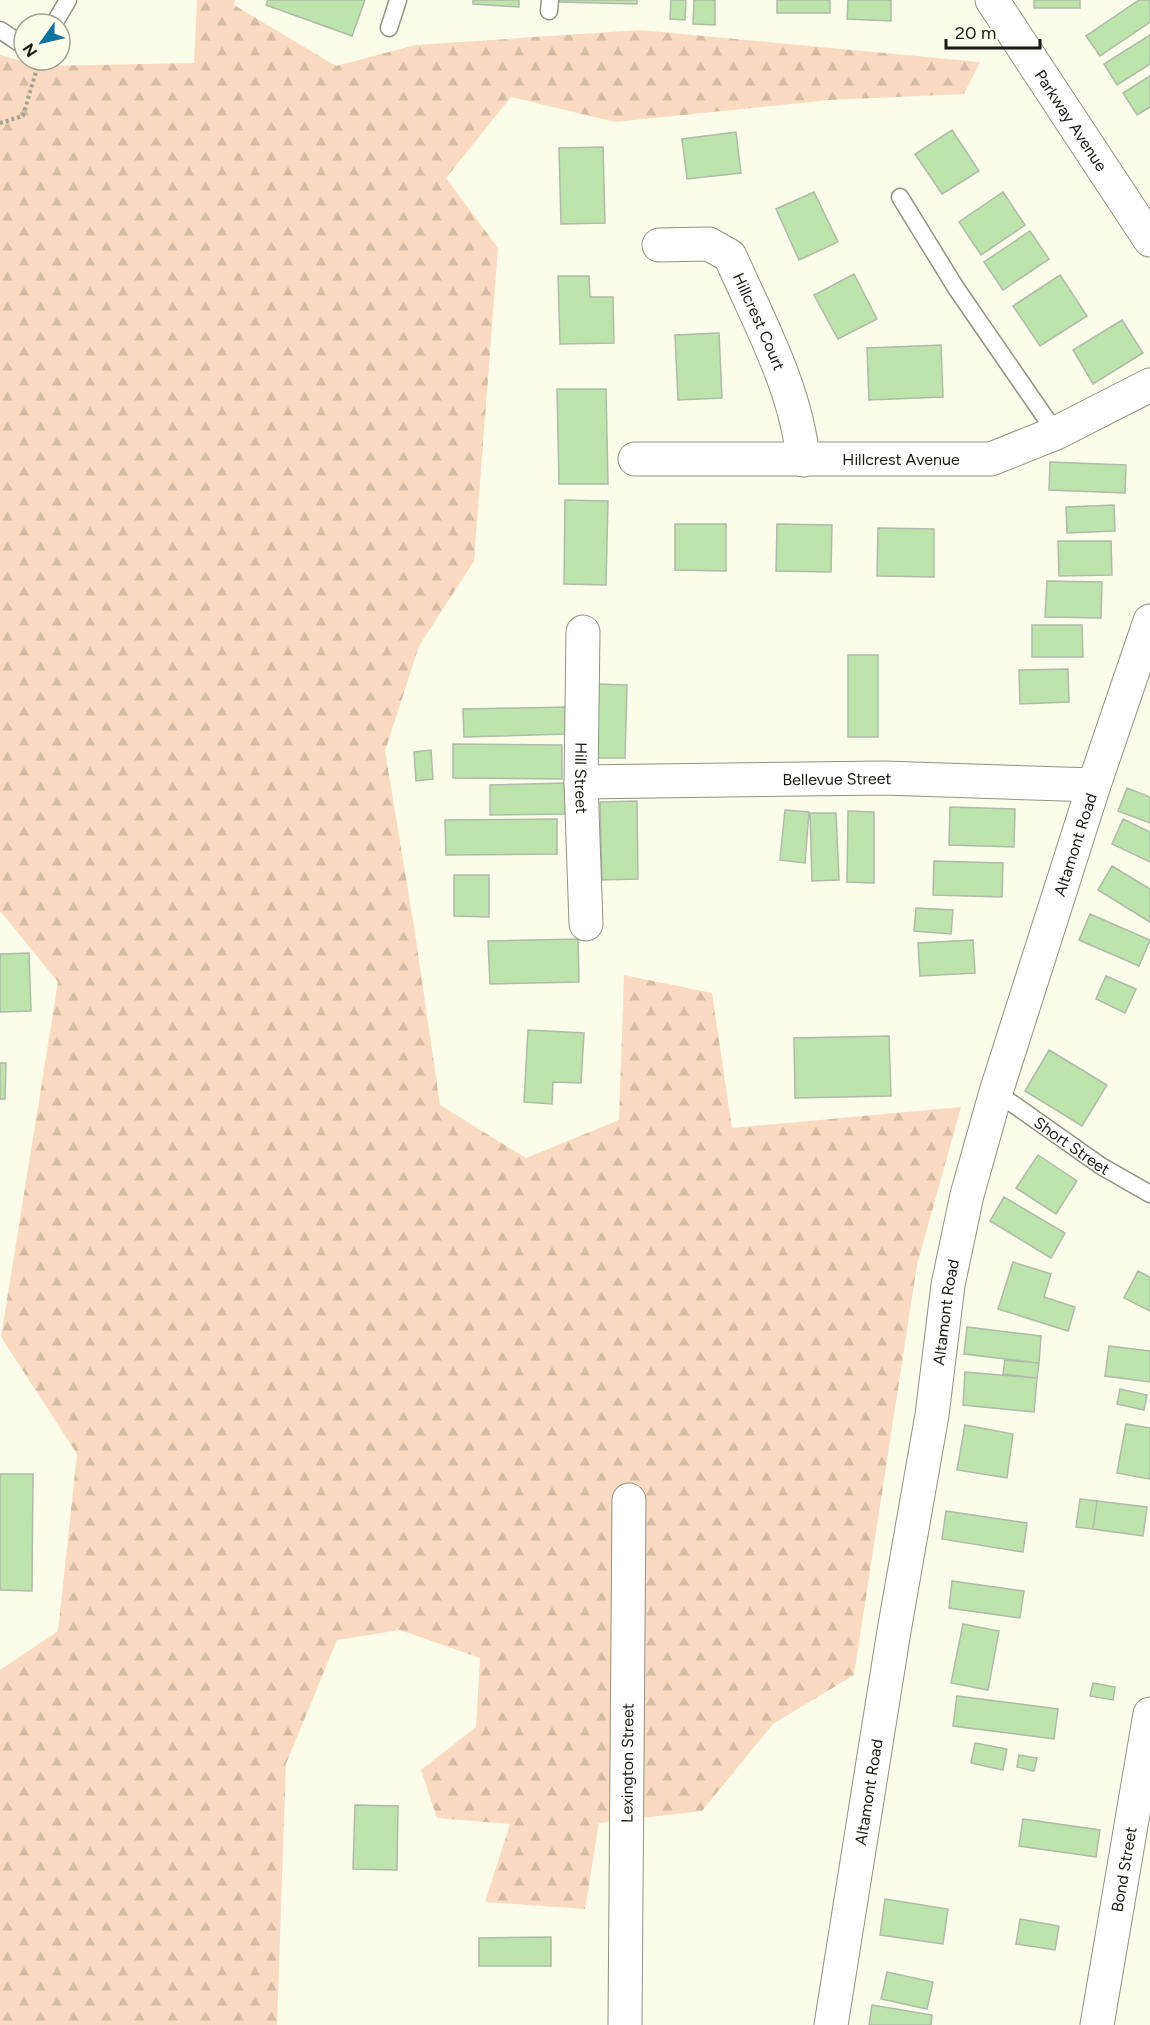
<svg xmlns="http://www.w3.org/2000/svg" width="1150" height="2025" font-family="Figtree,sans-serif">
  <defs>
    <pattern id="forest-firs" width="22" height="20" patternUnits="userSpaceOnUse" patternTransform="scale(1.5)"><rect width="22" height="20" fill="#fadbc1"/><path d="M5 1l3.5 6h-7zM16 11l3.5 6h-7z" fill="#d6bba5"/></pattern>
  </defs>
  <rect width="100%" height="100%" fill="#fbfdea"/>
  <path fill="url(#forest-firs)" d="M197 0H235L234 5 336 66 415 45 640 30 980 62 964 94 830 100 615 122 511 97 446 178 498 248 474 561 419 646 385 751 415 933 440 1105 526 1158 619 1120 624 975 712 993 732 1128 961 1107 917 1265 854 1675 773 1724 702 1811 599 1823 585 1909 485 1902 510 1824 437 1818 421 1770 476 1727 480 1658 400 1630 337 1640 286 1764 277 2025H0V1670L58 1631 77 1454 1 1337 58 982 0 911V55L39 66 194 63Z"/>
  <path fill="#bde4ac" stroke="#afbaaa" stroke-width="1.5" d="M268 0H365L352 36 266 5Z
    M473 0H519V7L473 4Z
    M559 0H637V4L559 2Z
    M671 0H686L685 20 670 19Z
    M694 0H715V25L693 24Z
    M777 0H830V13H777Z
    M848 0H891V21L847 19Z
    M1034 0H1080V8H1034Z
    M1139 0H1150V22L1100 56 1086 36Z
    M1150 35V64L1117 85 1104 64Z
    M1150 76V107L1137 115 1123 93Z
    M952 130 979 171 942 194 915 154Z
    M736 132 741 173 687 179 682 139Z
    M603 147 605 223 561 224 559 148Z
    M814 192 838 242 799 260 776 209Z
    M1003 192 1025 225 981 255 959 222Z
    M1030 231 1049 259 1003 290 984 262Z
    M854 274 877 319 838 339 814 295Z
    M1060 275 1087 316 1040 346 1013 306Z
    M558 276H589L590 297H613L614 343 560 344Z
    M1122 320 1143 353 1093 384 1073 350Z
    M719 333 722 398 678 400 675 335Z
    M941 345 943 397 869 400 867 348Z
    M557 389H606L608 484H559Z
    M1050 462 1126 465 1125 493 1049 490Z
    M565 500 608 501 606 585 564 584Z
    M1114 505 1115 531 1067 533 1066 507Z
    M675 524H726V571L675 570Z
    M777 524 832 525 831 572 776 571Z
    M878 528 934 529V577L877 576Z
    M1058 541H1111L1112 575 1059 576Z
    M1047 581 1102 582 1101 618 1045 617Z
    M1032 625H1082L1083 657H1032Z
    M848 655H878V737H848Z
    M1068 669 1069 702 1020 704 1019 670Z
    M598 684 627 685 625 758H597Z
    M566 707 567 734 464 737 463 709Z
    M453 744 562 745V779L453 778Z
    M431 750 433 779 416 781 414 752Z
    M567 783 568 814 490 815V785Z
    M1127 788 1150 797V823L1118 811Z
    M637 801 638 879 602 880 600 802Z
    M950 807 1015 809 1014 847 949 845Z
    M785 810 809 812 805 863 780 860Z
    M848 811 874 812V883L847 882Z
    M810 813H836L839 880 812 881Z
    M557 819V854L446 855 445 820Z
    M1123 819 1150 832V862L1112 844Z
    M934 861 1003 863 1002 897 933 895Z
    M1112 866 1150 889V922L1098 890Z
    M454 875H489V917L454 916Z
    M916 908 953 910 951 934 914 931Z
    M1090 914 1150 940 1139 966 1079 940Z
    M578 939 579 982 490 984 488 941Z
    M973 940 975 973 920 976 918 943Z
    M29 953 31 1011 0 1012V954Z
    M1106 976 1136 989 1125 1013 1096 999Z
    M528 1030 584 1033 581 1083 553 1082 552 1104 524 1102Z
    M889 1036 891 1096 795 1098 794 1038Z
    M1049 1050 1107 1085 1082 1126 1025 1091Z
    M0 1063H6L5 1099H0Z
    M1038 1155 1077 1181 1056 1214 1016 1188Z
    M1004 1197 1065 1233 1051 1258 990 1221Z
    M1013 1262 1051 1274 1044 1297 1075 1307 1068 1331 998 1309Z
    M1138 1271 1150 1277V1311L1124 1298Z
    M967 1327 1041 1336 1039 1363 964 1354Z
    M1109 1346 1150 1351V1382L1105 1376Z
    M1005 1360 1039 1363 1037 1378 1003 1374Z
    M965 1372 1037 1378 1034 1412 963 1405Z
    M1120 1389 1147 1395 1144 1410 1117 1404Z
    M1126 1424 1150 1428V1479L1117 1473Z
    M965 1425 1013 1434 1007 1478 957 1470Z
    M0 1474H33L32 1591 0 1590Z
    M1080 1499 1097 1501 1093 1529 1076 1527Z
    M1097 1501 1147 1507 1143 1536 1093 1529Z
    M946 1511 1027 1523 1023 1552 942 1539Z
    M952 1581 1024 1591 1020 1618 949 1608Z
    M963 1624 999 1631 988 1690 951 1683Z
    M1093 1683 1115 1687 1113 1700 1090 1696Z
    M957 1696 1058 1709 1054 1739 953 1726Z
    M975 1743 1007 1749 1003 1770 971 1763Z
    M1019 1755 1037 1758 1034 1771 1017 1767Z
    M355 1805 398 1806 397 1870 353 1869Z
    M1023 1819 1100 1830 1096 1857 1019 1846Z
    M885 1899 948 1909 943 1944 880 1935Z
    M1020 1919 1059 1926 1055 1950 1016 1944Z
    M551 1937V1966H479V1938Z
    M887 1972 933 1982 927 2009 881 1999Z
    M872 2005 932 2015 931 2025H869Z"/>
  <g fill="none" stroke-linecap="round" stroke-linejoin="round">
    <g stroke="#929382" stroke-width="19">
      <g id="service">
        <path d="M549 11 550 0"/>
        <path d="M54 24 68 0"/>
        <path d="M389 28 398 0"/>
        <path d="M0 30 24 46"/>
        <path d="M900 197 956 288 1056 433"/>
        <path id="s1" d="M996 1092 1101 1166 1150 1194"/>
      </g>
    </g>
    <g stroke="#929382" stroke-width="35">
      <g id="minor">
        <path id="s2" d="M659 245 709 244 730 256C758 320 797 390 803 460"/>
        <path id="s3" d="M635 459H991L1056 433 1150 385"/>
        <path id="s4" d="M583 632 581 782 586 924"/>
        <path id="s5" d="M581 782 884 778 1094 785"/>
        <path id="s6" d="M625 2025 629 1500"/>
        <path id="s7" d="M831 2025 894 1631 932 1415 948 1285 967 1195 996 1092 1094 785 1150 621"/>
        <path id="s8" d="M1097 2025 1150 1714"/>
      </g>
    </g>
    <g stroke="#929382" stroke-width="35">
      <g id="tertiary">
        <path id="s9" d="M992 0 1150 240"/>
      </g>
    </g>
    <path stroke="#a1a395" stroke-width="4" stroke-dasharray="3 3" stroke-linecap="butt" d="M0 123 23 116 38 65"/>
    <use href="#service" stroke="#fff" stroke-width="16"/>
    <use href="#minor" stroke="#fff" stroke-width="33"/>
    <use href="#tertiary" stroke="#fff" stroke-width="33"/>
  </g>
  <g text-anchor="middle" stroke-width="6" stroke-linejoin="round" paint-order="stroke">
    <g font-size="16" fill="#191a13" stroke="#fbfdea">
      <text dy="6" stroke="none"><textPath href="#s9" startOffset="144">Parkway Avenue</textPath></text>
      <text dy="6" stroke="none"><textPath href="#s2" startOffset="146">Hillcrest Court</textPath></text>
      <text dy="6" stroke="none"><textPath href="#s3" startOffset="266">Hillcrest Avenue</textPath></text>
      <text dy="6" stroke="none"><textPath href="#s4" startOffset="146">Hill Street</textPath></text>
      <text dy="6" stroke="none"><textPath href="#s5" startOffset="256">Bellevue Street</textPath></text>
      <text dy="6" stroke="none"><textPath href="#s7" startOffset="1208">Altamont Road</textPath></text>
      <text dy="6" stroke="none"><textPath href="#s1" startOffset="93">Short Street</textPath></text>
      <text dy="6" stroke="none"><textPath href="#s7" startOffset="722">Altamont Road</textPath></text>
      <text dy="6" stroke="none"><textPath href="#s6" startOffset="262">Lexington Street</textPath></text>
      <text dy="6" stroke="none"><textPath href="#s7" startOffset="236">Altamont Road</textPath></text>
      <text dy="6" stroke="none"><textPath href="#s8" startOffset="158">Bond Street</textPath></text>
    </g>
  </g>
  <g transform="translate(42 42) rotate(236)"><circle r="28" fill="#fbfdea" stroke="#a1a294" stroke-width="1.5"/>
  <path d="M0-4.5L10 22L0 15L-10 22Z" fill="#10729f"/>
  <text y="-9" font-size="16" font-weight="bold" text-anchor="middle" fill="#191a13">N</text>
  </g>
  <path d="M946 39v9h94v-9" fill="none" stroke="#191a13" stroke-width="3"/>
  <text x="955" y="39" font-size="18" fill="#191a13" stroke="#fbfdea" stroke-width="4.5" paint-order="stroke">20 m</text>
</svg>
